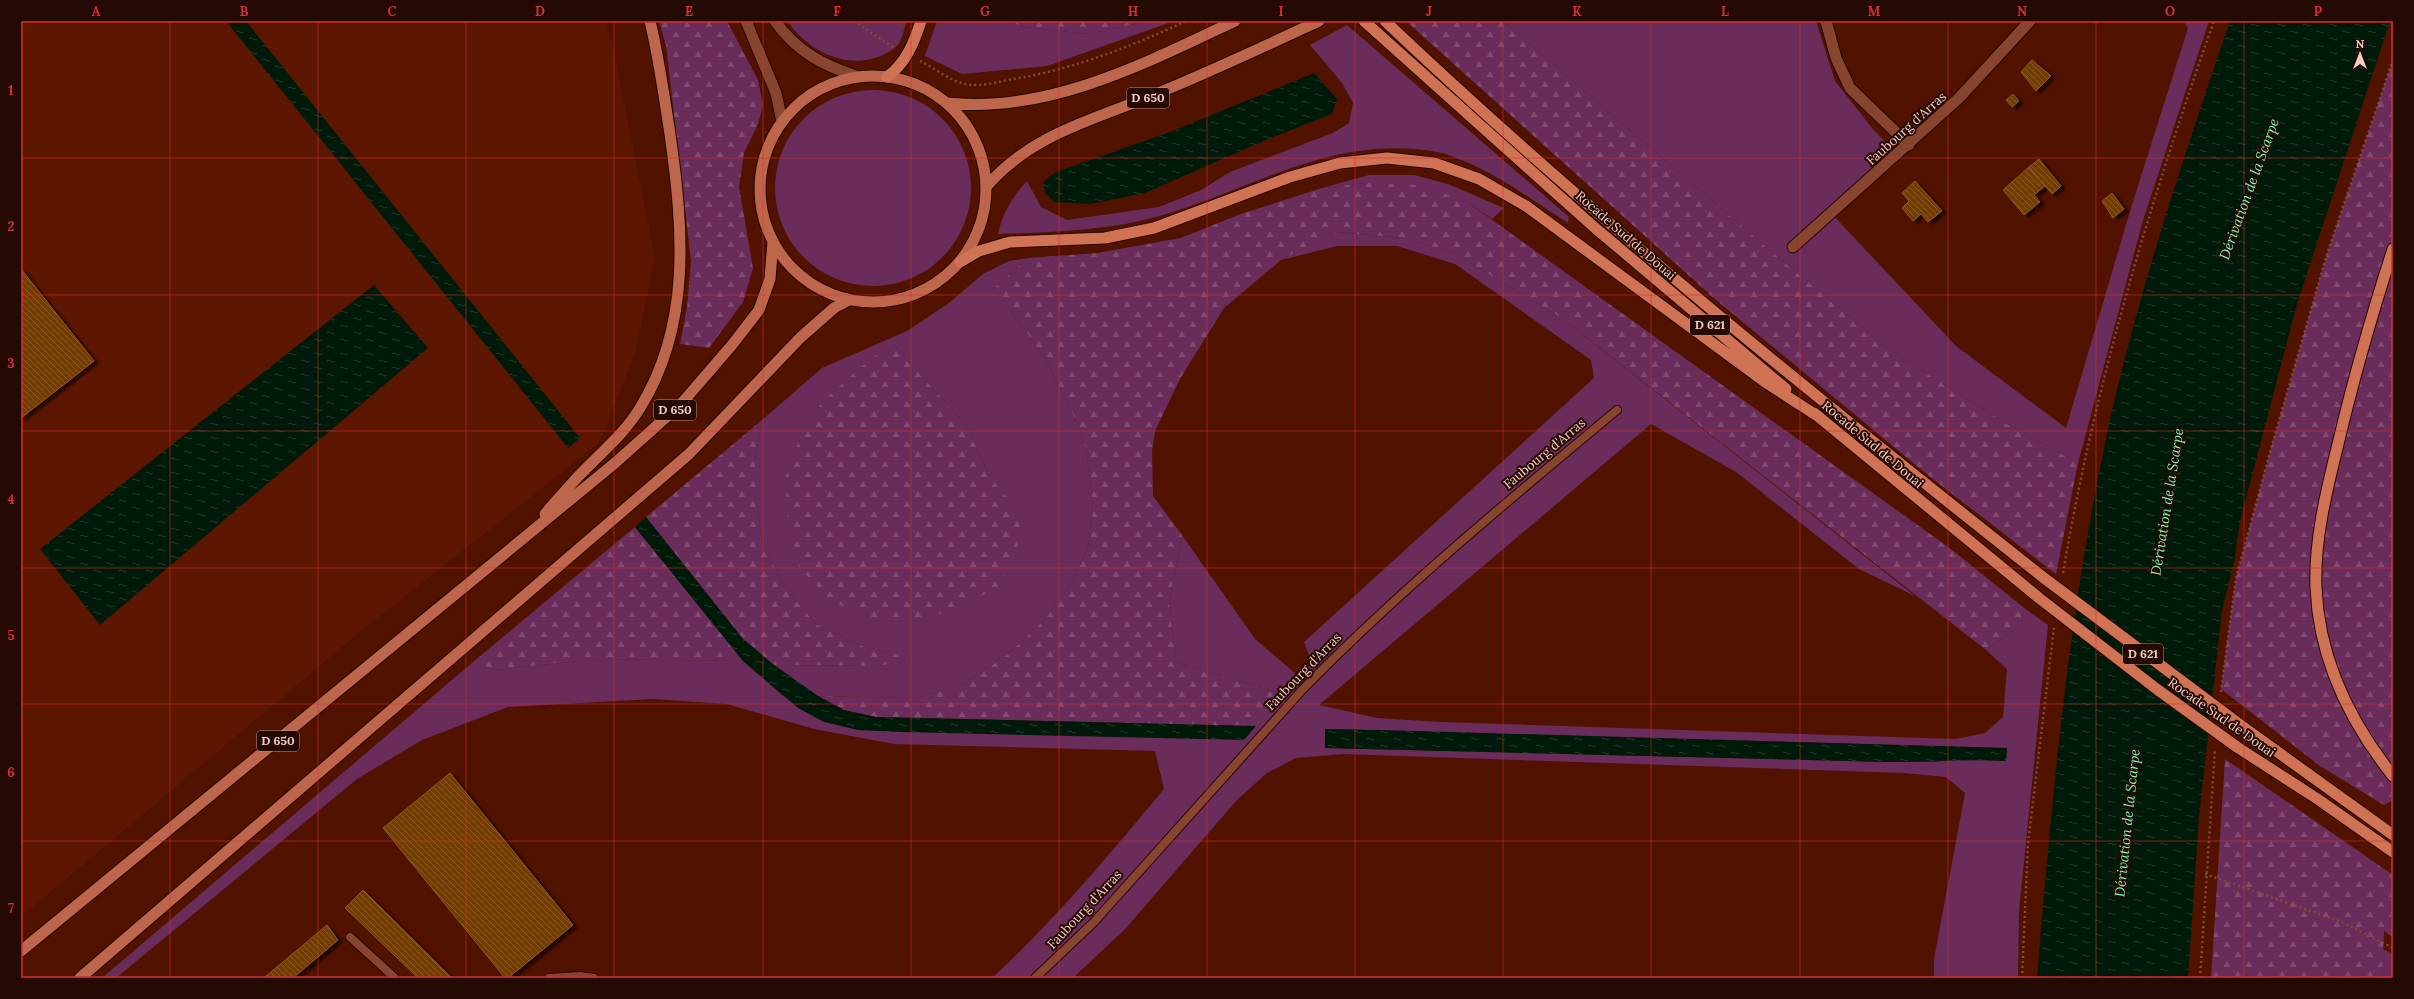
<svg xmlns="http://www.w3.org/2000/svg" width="2414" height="999" font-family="Lora,serif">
  <defs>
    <pattern id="forest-firs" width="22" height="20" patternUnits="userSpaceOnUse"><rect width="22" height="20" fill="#6a2d5b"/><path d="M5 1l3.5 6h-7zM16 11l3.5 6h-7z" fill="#804a71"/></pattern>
    <pattern id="water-ripples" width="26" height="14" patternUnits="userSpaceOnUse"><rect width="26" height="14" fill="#001a0a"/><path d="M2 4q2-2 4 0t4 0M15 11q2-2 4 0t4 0" fill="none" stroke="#263a2c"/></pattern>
    <pattern id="building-back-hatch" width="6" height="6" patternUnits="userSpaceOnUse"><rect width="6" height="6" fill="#733d03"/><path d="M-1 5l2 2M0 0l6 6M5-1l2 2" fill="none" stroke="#885826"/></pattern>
    <filter id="shadow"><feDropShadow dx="4.5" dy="2.5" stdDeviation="1" flood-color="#0009"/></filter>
  </defs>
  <rect width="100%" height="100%" fill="#511200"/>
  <path fill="#5d1600" d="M21 21H606L612 42 655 258 635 354 599 443 360 632 21 917Z"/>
  <path fill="#6a2d5b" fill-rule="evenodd" d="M787 21H907C904 28 903 35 900 42 895 50 886 54 878 57 843 69 808 50 787 21Z
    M937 21H1008L1024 27 1087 34 1149 21H1174L1047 66 962 74 925 56Z
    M1503 21H1816L1835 81 1872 128 1891 148 1829 211 1956 346 2066 428 2131 208 2188 28 2183 21H2209L2143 220 2078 463 2007 424 1891 351 1766 247Z
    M1347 25 1569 217 1568 223C1534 201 1502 177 1464 161 1457 159 1449 154 1442 153 1337 132 1258 187 1163 215 1109 231 1053 232 998 234 1003 212 1012 198 1027 181L1041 207 1067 220 1159 207 1201 190 1230 172 1333 133 1349 123 1353 103 1342 83 1310 45Z
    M775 188a98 98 0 1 1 196 0a98 98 0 1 1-196 0Z
    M1369 175H1414L1448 184 1504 208 1492 219 1467 202 1366 183 1322 188Z
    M1336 232 1403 238 1452 252 1563 319 1915 596 1859 569 1736 472 1651 424 1319 705 1377 718 1440 722 1956 739 1985 733 2003 717 2007 669 1986 650 2022 624 2023 607 2048 625 2019 911 2018 978H1934V959L1965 793 1946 777 1904 773 1343 754 1296 758 1267 773 1237 800 1125 929 1073 978H992C1055 920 1109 855 1164 789L1155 751 894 744 814 729 727 704 653 699 508 707 422 740 357 779 116 978H102L473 662 495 670 598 659 743 661 782 695 858 730 1244 739 1282 694 1176 662 1169 602 1182 535 1255 639 1297 675 1311 661 1304 642 1594 378 1591 360 1455 264 1397 246H1337L1281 260ZM1325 729 2007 748V749L2005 761 1954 759 1935 762H1887L1325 748Z
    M1028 258 994 288 1045 358 1080 429 1086 450 1093 505 1088 547 1073 582 1045 619 1007 655 965 683 917 698 818 696 774 665 878 666 906 661 894 653 862 646 816 624 788 591 763 547 755 496V459L762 420 822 368 907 331 949 303 983 274 1009 261ZM892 343 966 425 990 477Z
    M2383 949 2393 954V978H2382Z"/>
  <path fill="url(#forest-firs)" d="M659 21H727L758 80 763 105 758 124 744 153 739 187 753 268 743 302 709 348 680 344 687 307 691 261 666 45Z
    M1008 21H1149L1087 34 1024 27Z
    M1406 21H1503L1766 247 1891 351 2007 424 2078 463 2056 574 1929 476 1715 299Z
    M2393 60V800L2384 805 2320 766 2221 689 2236 578 2272 445 2327 254Z
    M1366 183 1420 185 1467 202 1951 549 2023 607 2022 624 1986 650 1563 319 1452 252 1403 238 1337 232 1281 260 1224 308 1180 379 1155 431 1152 451 1153 496 1182 535 1169 602 1176 662 1282 694 1256 726 876 717 844 710 818 696 917 698 965 683 1007 655 1045 619 1073 582 1088 547 1093 505 1086 450 1080 429 1045 358 994 288 1028 258 1097 253 1181 238 1238 215 1322 188Z
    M892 343 966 425 990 477 1020 513 1017 550 998 587 959 608 921 620 877 619 832 602 799 567 788 520 785 479 798 443 821 403 856 371Z
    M762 420 755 459V496L763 547 788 591 816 624 862 646 894 653 907 661 878 666 774 665 743 639 646 517Z
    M635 527 743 661 598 659 495 670 473 662Z
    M2225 759 2393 875V937L2384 931 2382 978H2211Z"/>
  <path fill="url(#water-ripples)" d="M226 21H246L580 438 568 448Z
    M2230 21H2390L2297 304 2240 521 2234 562 2222 610 2199 817 2188 978H2037C2053 783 2071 588 2115 398 2145 272 2188 144 2230 21Z
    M1314 73 1337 99 1332 114 1268 139 1145 193 1090 204 1054 202 1045 193 1043 182 1056 172 1170 132Z
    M374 285 428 348 100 625 40 549Z
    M646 517 743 639 774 665 818 696 844 710 876 717 1256 726 1244 740 902 732 858 730 824 722 798 708 743 661 635 527Z
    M1325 729 1381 730 2007 748 2006 761C1966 759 1927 762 1887 762L1325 748Z"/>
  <path fill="url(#building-back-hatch)" stroke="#8e5525" filter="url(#shadow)" d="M2032 60 2051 76 2036 91 2021 72Z
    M2013 94 2019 101 2012 107 2006 100Z
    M2039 159 2061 186 2052 194 2029 167Z
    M2029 167 2045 186 2034 195 2040 202 2024 215 2003 190Z
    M1915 181 1942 211 1928 222 1921 214 1913 221 1902 208 1909 201 1902 193Z
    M2112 193 2124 209 2113 218 2102 201Z
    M21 269 94 361 21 418Z
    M450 773 573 925 508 978H505L383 828Z
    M363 890 452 978H418L345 908Z
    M327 925 338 940 293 978H268L266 976Z"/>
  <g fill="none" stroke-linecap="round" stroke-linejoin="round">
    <g stroke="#280701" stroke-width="10">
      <path id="service" d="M350 937 395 978
        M549 978 580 976 594 978
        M1035 978 1094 922 1302 690C1400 590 1509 500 1617 410"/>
    </g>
    <g stroke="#280701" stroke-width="13">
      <path id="minor" d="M1826 21 1836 58 1850 88 1909 145
        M1793 247 1959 98 2030 21"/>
    </g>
    <g stroke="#280701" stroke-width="13">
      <path id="tertiary" d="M746 21 776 93 782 122
        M775 21C797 52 824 66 859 77"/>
    </g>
    <g stroke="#280701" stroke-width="13">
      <path id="primary" d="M760 189a113 113 0 1 1 226 0a113 113 0 1 1-226 0Z
        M947 103C1048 114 1146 63 1235 21
        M986 187C1032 133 1095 120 1158 93 1212 71 1265 46 1319 21
        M545 514C555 502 565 491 575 480 597 456 623 436 640 408 692 324 683 227 670 134 664 96 659 58 650 21
        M21 951 615 463 681 404 732 345 759 310 770 279 773 241
        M80 978 689 454 801 337 834 308 849 300"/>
    </g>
    <g stroke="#280701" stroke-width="13">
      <path id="trunk" d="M1364 21 1594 227 1786 389
        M1385 21C1594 219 1819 400 2044 578
        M887 77C906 63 914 43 921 21
        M2393 249C2373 311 2355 373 2340 436 2328 485 2314 537 2316 588 2319 658 2350 722 2393 776
        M960 262 979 251 1010 242 1105 238 1154 228 1290 177 1340 163 1387 158 1434 163 1479 179 1526 206 1768 384 1819 417
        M1814 413 2039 598
        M2243 727 2393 835
        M2237 747 2319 800 2393 852"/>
    </g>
    <path stroke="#824a3a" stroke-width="2.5" stroke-dasharray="2 3" stroke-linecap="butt" d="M854 21 894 48
      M920 61C933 67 952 82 965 84 979 87 994 83 1008 80 1071 70 1128 48 1186 21
      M2063 573C2095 384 2150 202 2214 21
      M2221 692 2236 578 2272 445 2327 254 2393 60
      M2205 874 2342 922 2393 948
      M2022 978 2028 843 2054 628
      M2200 978 2215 749"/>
    <use href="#service" stroke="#87442f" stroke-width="8"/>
    <use href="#minor" stroke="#87442f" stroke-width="11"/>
    <use href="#tertiary" stroke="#87442f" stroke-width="11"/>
    <use href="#primary" stroke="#be664b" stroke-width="11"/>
    <use href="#trunk" stroke="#d07254" stroke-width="11"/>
    <g stroke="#280701" stroke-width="13" stroke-linecap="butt">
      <path id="trunk-bridge" d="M2044 578 2243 727
        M2039 598 2158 690 2237 747"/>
    </g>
    <use href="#trunk-bridge" stroke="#d07254" stroke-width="11"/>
  </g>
  <path fill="none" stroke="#d83030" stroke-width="1" stroke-opacity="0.55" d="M170 21V978M318 21V978M466 21V978M614 21V978M763 21V978M911 21V978M1059 21V978M1207 21V978M1355 21V978M1503 21V978M1651 21V978M1800 21V978M1948 21V978M2096 21V978M2244 21V978M21 158H2393M21 295H2393M21 431H2393M21 568H2393M21 704H2393M21 841H2393"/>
  <g text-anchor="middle" stroke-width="4" stroke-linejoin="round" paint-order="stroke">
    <g fill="#250a03" stroke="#b79287" stroke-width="1">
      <rect x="1127" y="88" width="42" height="20" rx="3"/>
      <rect x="1690" y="315" width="40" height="20" rx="3"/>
      <rect x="654" y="400" width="42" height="20" rx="3"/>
      <rect x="2123" y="644" width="40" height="20" rx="3"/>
      <rect x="257" y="731" width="42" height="20" rx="3"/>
    </g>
    <g font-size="12" font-weight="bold" fill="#f5cdc0">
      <text x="1148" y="102">D 650</text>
      <text x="1710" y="329">D 621</text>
      <text x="675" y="414">D 650</text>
      <text x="2143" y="658">D 621</text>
      <text x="278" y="745">D 650</text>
    </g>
    <g font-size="13" fill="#f5cdc0" stroke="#250a03">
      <text transform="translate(1906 128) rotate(-42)" y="5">Faubourg d'Arras</text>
      <text transform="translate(1626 235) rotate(41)" y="5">Rocade Sud de Douai</text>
      <text transform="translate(1873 444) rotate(40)" y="5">Rocade Sud de Douai</text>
      <text transform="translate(1544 453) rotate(-40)" y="5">Faubourg d'Arras</text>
      <text transform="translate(1303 671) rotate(-46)" y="5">Faubourg d'Arras</text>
      <text transform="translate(2222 717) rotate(35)" y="5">Rocade Sud de Douai</text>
      <text transform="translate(1084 909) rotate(-47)" y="5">Faubourg d'Arras</text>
    </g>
    <g font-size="14" font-style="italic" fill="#78feb8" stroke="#250a03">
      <text transform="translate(2249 189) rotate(-70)" y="5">Dérivation de la Scarpe</text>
      <text transform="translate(2167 502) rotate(-81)" y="5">Dérivation de la Scarpe</text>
      <text transform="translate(2127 823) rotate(-84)" y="5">Dérivation de la Scarpe</text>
    </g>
  </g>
  <rect width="2414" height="999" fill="none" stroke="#250a03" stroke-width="44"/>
  <g transform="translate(2360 54)" stroke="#250a03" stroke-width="3" paint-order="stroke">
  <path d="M0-3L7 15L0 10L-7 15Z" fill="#f5cdc0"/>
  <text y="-6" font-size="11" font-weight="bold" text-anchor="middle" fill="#f5cdc0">N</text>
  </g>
  <rect x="22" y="22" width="2370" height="955" fill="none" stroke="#d83030" stroke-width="1.5"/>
  <g font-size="13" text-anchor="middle" font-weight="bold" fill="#d83030">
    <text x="96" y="16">A</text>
    <text x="244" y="16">B</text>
    <text x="392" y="16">C</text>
    <text x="540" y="16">D</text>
    <text x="689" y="16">E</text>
    <text x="837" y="16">F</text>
    <text x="985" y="16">G</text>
    <text x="1133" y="16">H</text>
    <text x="1281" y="16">I</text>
    <text x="1429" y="16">J</text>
    <text x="1577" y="16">K</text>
    <text x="1725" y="16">L</text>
    <text x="1874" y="16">M</text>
    <text x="2022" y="16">N</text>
    <text x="2170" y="16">O</text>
    <text x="2318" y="16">P</text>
    <text x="11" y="95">1</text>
    <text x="11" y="231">2</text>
    <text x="11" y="368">3</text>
    <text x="11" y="504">4</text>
    <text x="11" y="640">5</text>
    <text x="11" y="777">6</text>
    <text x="11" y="913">7</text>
  </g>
</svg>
